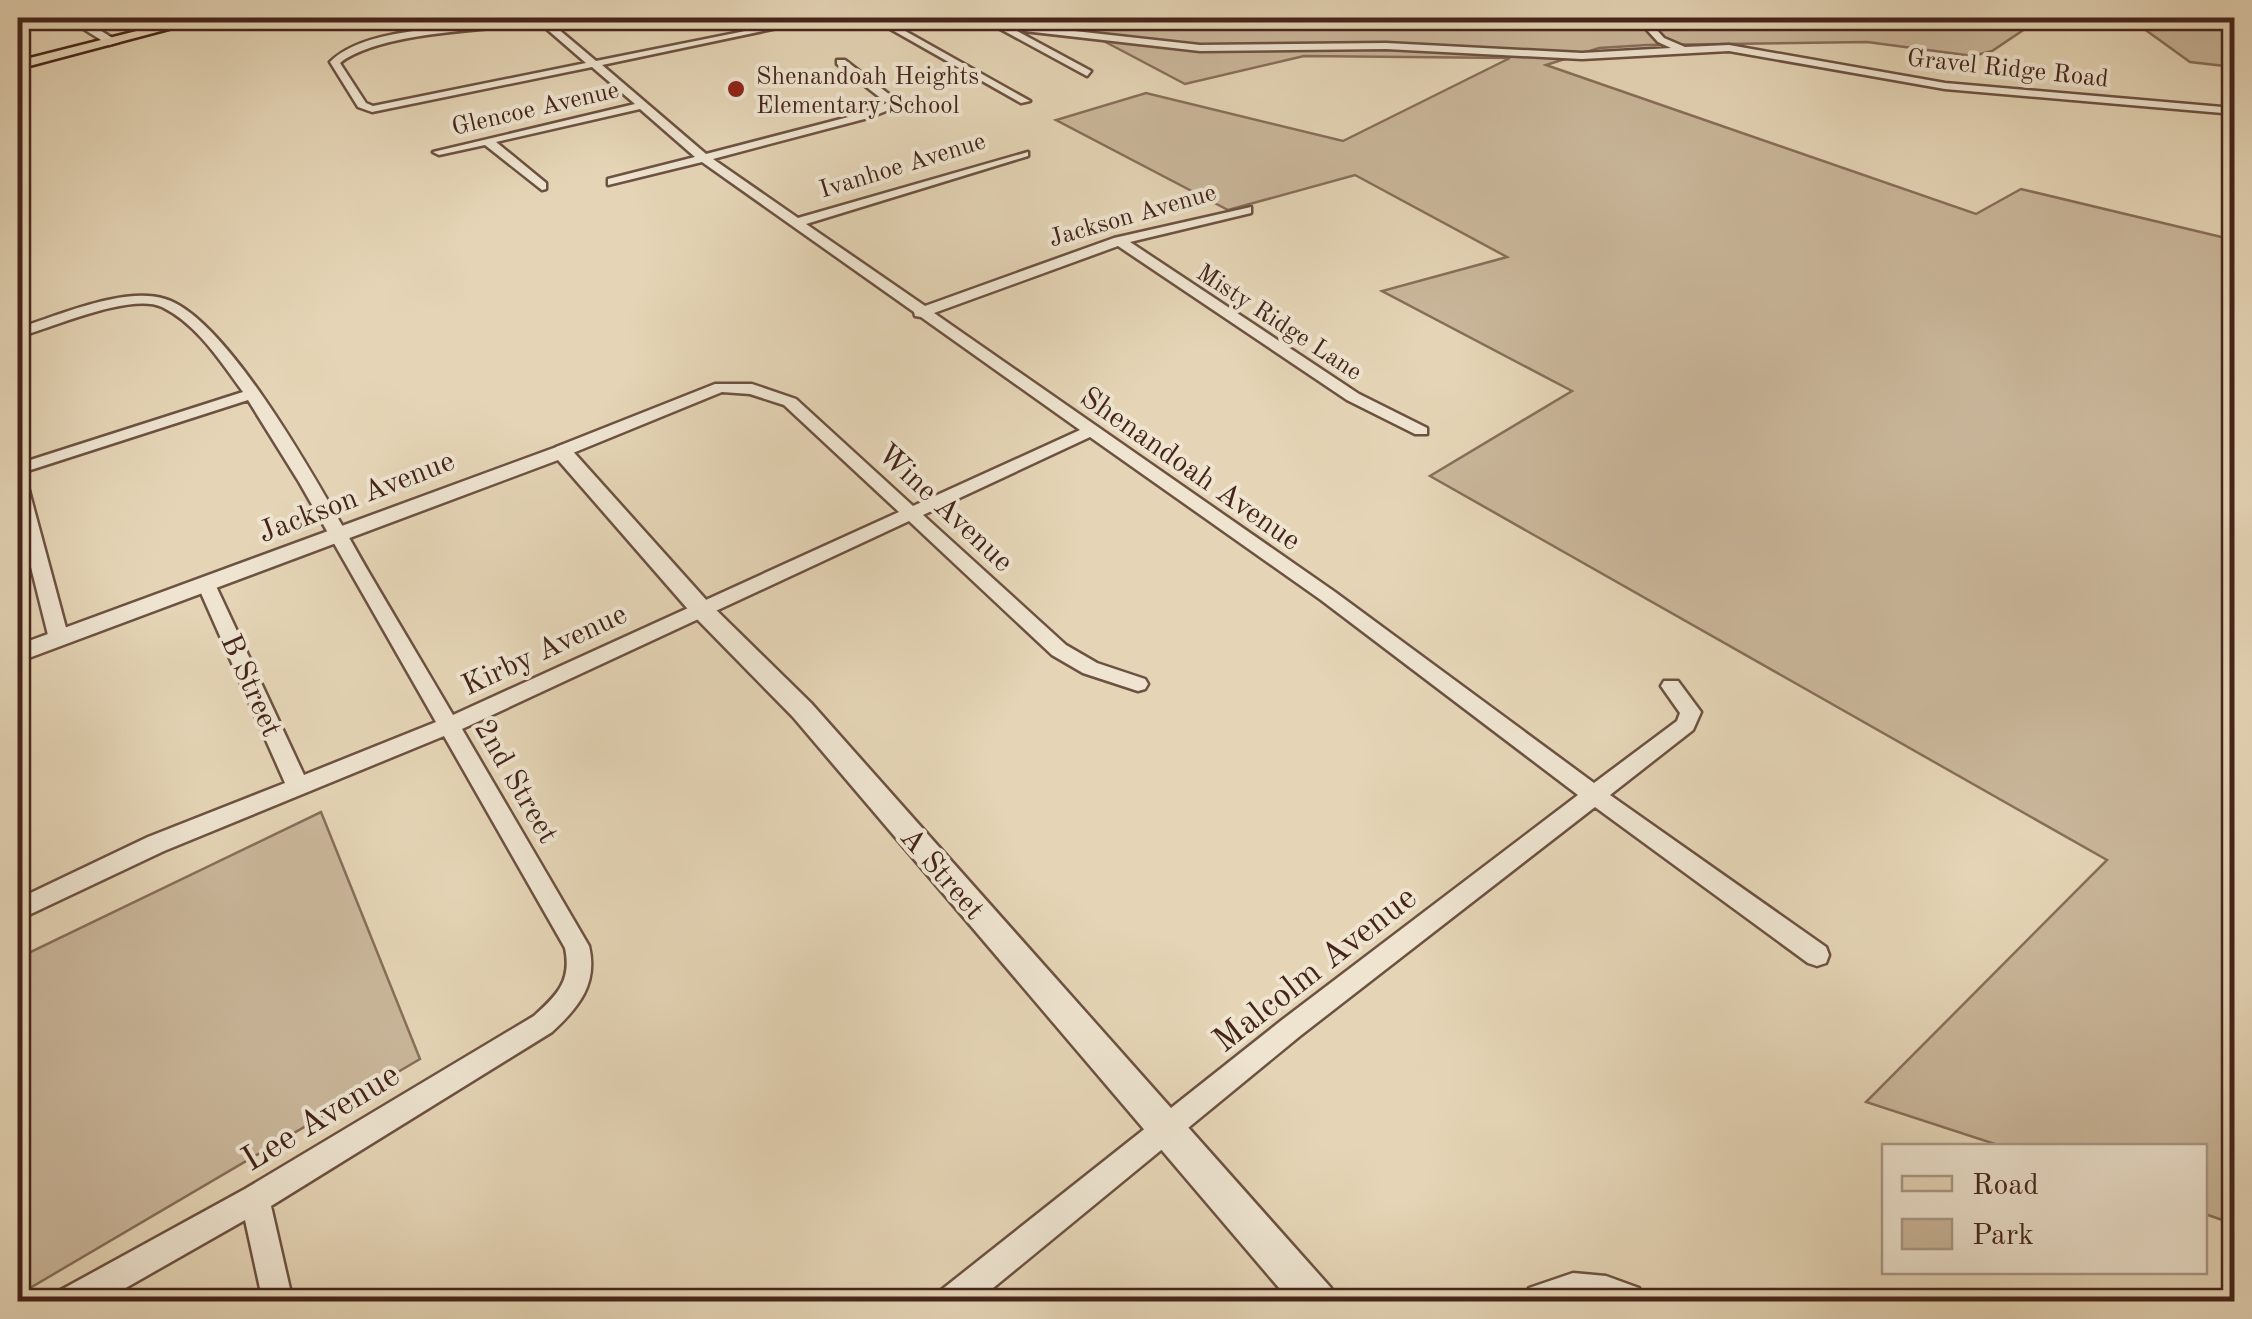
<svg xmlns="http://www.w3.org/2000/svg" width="2252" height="1319" font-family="'Old Standard TT',serif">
  <rect width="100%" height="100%" fill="#e5d5b6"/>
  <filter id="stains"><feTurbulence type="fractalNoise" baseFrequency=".002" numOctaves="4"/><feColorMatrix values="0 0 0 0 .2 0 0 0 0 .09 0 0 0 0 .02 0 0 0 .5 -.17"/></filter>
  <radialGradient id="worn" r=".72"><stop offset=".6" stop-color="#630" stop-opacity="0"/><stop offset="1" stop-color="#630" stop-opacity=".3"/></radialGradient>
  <path fill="#cab79b" stroke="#886e5a" stroke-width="2.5" d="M1060 18H2060L2059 25 2025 29 1992 51 1973 56 1867 42 1647 45 1599 48 1546 65 1976 214 2021 189 2234 240V1224L2205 1214 2204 1146H2001L1866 1102 2107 860 1430 476 1572 391 1382 291 1507 257 1355 175 1228 210 1056 120 1146 93 1343 141 1510 58 1304 56 1185 84Z
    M2129 18H2234V67L2190 62Z
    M321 812 420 1059 18 1295V958Z"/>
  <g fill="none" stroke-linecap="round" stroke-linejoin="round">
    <g stroke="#6d5141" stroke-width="5">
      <path id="minor" d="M536 18H571L551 23 596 61 810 18H825L602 65 706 154 860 114 887 103 837 64V60H845L899 102V106L868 118 713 159 798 218 1028 152V156L806 224 925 306 1114 238 1251 207V213L1130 242 1359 394 1427 428V434H1415L1347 400 1118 246 934 313 1335 592 1594 783 1677 721 1680 713 1661 686 1664 681H1678L1701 712 1693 730 1610 795 1826 947 1829 955 1826 963 1817 966 1808 963 1595 807 1300 1036 976 1302H936L940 1291 1282 1020 1578 795 1321 600 1090 437 923 515 1066 645 1097 663 1145 679 1148 684 1145 689 1138 691 1083 673 1052 655 909 521 462 729 589 946C598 984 579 1007 552 1032L271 1206 293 1302H263L245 1220 101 1302H55L59 1291 245 1189 534 1016C557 995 572 981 565 948L444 736 164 851 18 920V899L148 837 285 783 197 584 199 580H213L215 584 304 775 436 722 299 482 248 400 18 474V464L243 392C221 362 197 324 162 307 131 292 51 328 18 337V328C58 316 124 286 165 299 232 319 332 509 368 571 396 619 425 667 453 715L899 512 784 405 750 394 722 392 568 455H556V447L715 384H752L796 399 913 506 1080 430 921 317 915 316 914 312 702 162 608 185V179L695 157 640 109 496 142 546 183V189L542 190 485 145 439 155 433 152 635 104 592 67 372 112 358 107 330 62C373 20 481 32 536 18ZM541 24 586 63 373 106 366 103 340 63C379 32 490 29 541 24Z
        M871 18H882L1030 101 1021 103Z
        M980 18H991L1002 23 1200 45 1386 43 1582 53 1671 48 1658 42 1636 18H1646L1664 38 1685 47 1729 45 1945 83 2234 108V114L1945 89 1729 51 1582 59 1386 49 1200 51 1015 30 1091 71 1087 76Z
        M18 478 27 483 69 639 59 646 49 639 18 515Z"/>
    </g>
    <g stroke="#6d5141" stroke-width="5">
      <path id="tertiary" d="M66 18H80L119 42 109 45Z
        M562 445 569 447 709 603 811 703 1331 1288 1336 1302H1291L793 717 693 615 558 460 18 662V645Z
        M1573 1273 1606 1276 1639 1288 1644 1302H1524L1529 1288Z"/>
    </g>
    <g stroke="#45251a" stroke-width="5">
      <path id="primary" d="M188 18H210L18 69V61Z"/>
    </g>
    <use href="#minor" fill="#eee4d0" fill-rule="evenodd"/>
    <use href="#tertiary" fill="#eee4d0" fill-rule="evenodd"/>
    <use href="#primary" fill="#e5d5b6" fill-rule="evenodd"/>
    <path stroke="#45251a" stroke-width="2.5" stroke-dasharray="9 9" stroke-linecap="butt" d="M18 23 47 18"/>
  </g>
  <circle fill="#8f2418" stroke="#eee4d0" stroke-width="4" cx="736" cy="89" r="10"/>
  <g text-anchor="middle" stroke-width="8" stroke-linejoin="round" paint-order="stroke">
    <g font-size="25" fill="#45251a" stroke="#eee4d0">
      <text transform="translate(2008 67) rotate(6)" y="9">Gravel Ridge Road</text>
      <text transform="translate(535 107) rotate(-13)" y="9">Glencoe Avenue</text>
      <text transform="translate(902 164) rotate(-17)" y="9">Ivanhoe Avenue</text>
      <text transform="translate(1132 214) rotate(-16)" y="9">Jackson Avenue</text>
      <text transform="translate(1280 321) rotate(33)" y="9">Misty Ridge Lane</text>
    </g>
    <g font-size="25" fill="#45251a" stroke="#eee4d0" text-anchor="start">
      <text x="756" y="84">Shenandoah Heights<tspan x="756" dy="29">Elementary School</tspan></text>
    </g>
    <g font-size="30" fill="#45251a" stroke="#eee4d0">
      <text transform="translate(1191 468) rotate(35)" y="10">Shenandoah Avenue</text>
      <text transform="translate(356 496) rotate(-21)" y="10">Jackson Avenue</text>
      <text transform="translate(946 507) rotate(43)" y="10">Wine Avenue</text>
      <text transform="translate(544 649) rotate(-25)" y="10">Kirby Avenue</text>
      <text transform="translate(252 685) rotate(66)" y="10">B Street</text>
      <text transform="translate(517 781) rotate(60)" y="10">2nd Street</text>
      <text transform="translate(943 873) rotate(49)" y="10">A Street</text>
    </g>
    <g font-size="35" fill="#45251a" stroke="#eee4d0">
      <text transform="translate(1314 968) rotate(-38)" y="12">Malcolm Avenue</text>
      <text transform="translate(320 1116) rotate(-31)" y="12">Lee Avenue</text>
    </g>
  </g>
  <rect width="2252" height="1319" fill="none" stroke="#e5d5b6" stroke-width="60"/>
  <rect x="20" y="20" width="2212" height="1279" fill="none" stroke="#45251a" stroke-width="5"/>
  <rect x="30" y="30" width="2192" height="1259" fill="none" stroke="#45251a" stroke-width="2.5"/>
  <rect x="1882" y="1144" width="325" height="130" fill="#eee4d0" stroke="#aa9887" stroke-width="2.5"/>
  <rect x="1902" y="1176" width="50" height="15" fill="#e5d5b6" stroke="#aa9887" stroke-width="2.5"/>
  <text x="1972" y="1194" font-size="30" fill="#45251a">Road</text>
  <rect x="1902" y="1219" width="50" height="30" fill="#cab79b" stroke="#aa9887" stroke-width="2.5"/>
  <text x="1972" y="1244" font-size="30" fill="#45251a">Park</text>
  <rect width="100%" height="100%" filter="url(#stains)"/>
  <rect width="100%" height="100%" fill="url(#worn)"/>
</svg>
